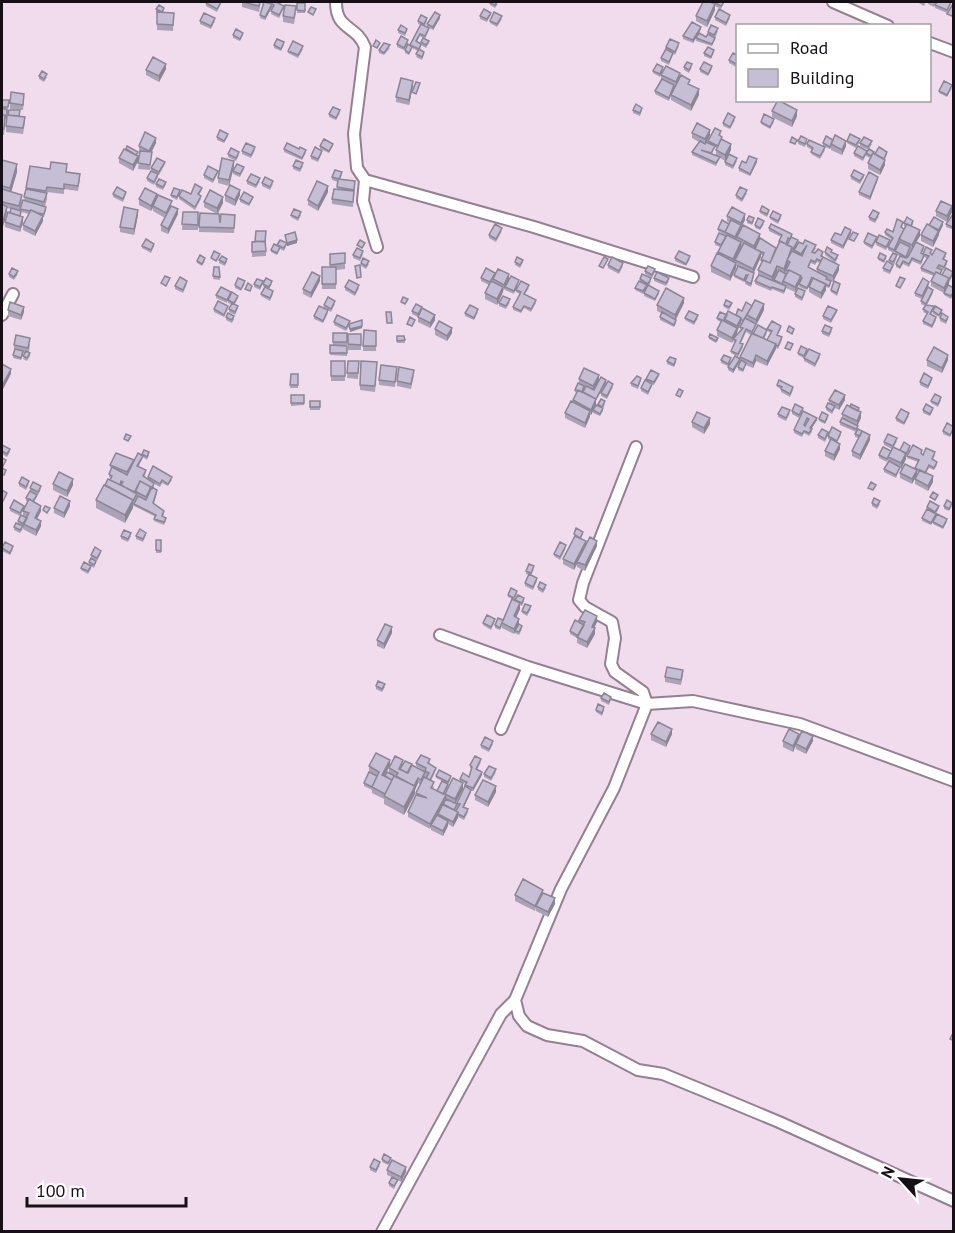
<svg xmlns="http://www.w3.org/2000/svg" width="955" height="1233" font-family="'PT Sans',sans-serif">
  <rect width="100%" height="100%" fill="#f1dcee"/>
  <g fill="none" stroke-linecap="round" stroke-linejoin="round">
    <g stroke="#938091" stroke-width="14">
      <path id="street" d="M336 2C336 31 356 24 365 47L354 134 357 168 365 180 534 227 693 277
        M833 2 888 26
        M930 43 954 52
        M365 180 363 201 377 247
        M2 315 13 294
        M440 635 528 667 647 704 693 701 800 724 954 781
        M501 729 528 667
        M515 1000 519 1016 527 1026 547 1035 583 1041 638 1070 663 1074 719 1097 779 1122 954 1201
        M382 1232 501 1014 515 1000 561 889 614 788 647 704 643 692 615 672 611 664 615 638 612 622 585 607 579 600 583 583 636 447"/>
    </g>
    <use href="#street" stroke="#fff" stroke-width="10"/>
  </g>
  <path fill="#aaa3b7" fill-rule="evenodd" d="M242 2H261L259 12 242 7Z
    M263 2H277L284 8 279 18 271 14 272 7 265 20 260 18Z
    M714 2H724V3L721 9 715 6V10L707 27 696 21V16L714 4Z
    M917 2H926L924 6Z
    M928 2H937L934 7 928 4Z
    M206 3 221 4 217 12 206 6Z
    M297 3H305V13H297Z
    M490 3 498 4 495 8 490 5Z
    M951 4 947 13 935 8V5Z
    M156 9 164 10 163 13H174L173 31 157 30V13L156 12Z
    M296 12 294 24 283 22V16Z
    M491 15 487 22 480 19V16Z
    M715 17 730 18 726 26 715 20Z
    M440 18 433 30 427 27V24Z
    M502 19 497 27 490 23V21Z
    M200 21H215L211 29 200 24Z
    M418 21H427L425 25 429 30 425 39 429 43 426 48 421 45 420 50 424 55 422 60 416 57 418 51 412 48 409 55 405 53V50L410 46 421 25 418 24ZM420 36 423 38 421 44 417 42Z
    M701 29 699 33 706 37 708 32 718 31 712 46 696 41 697 37 693 43 683 39V36Z
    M398 30 407 31 405 36 398 33Z
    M233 35H243L240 41 233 38Z
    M408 43 404 50 397 47V44Z
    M274 45H284L281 51 274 48Z
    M679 46 675 55 673 54 669 65 661 61V58L666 47Z
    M390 48 384 55 379 53V50Z
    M303 49 298 58 288 53V51Z
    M714 52 711 59 704 56V53Z
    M738 56V63L736 67 729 63V60Z
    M684 67H692L689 73 684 70Z
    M166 69 159 82 146 75V70Z
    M700 69H712L708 76 700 72Z
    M663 70 660 77 653 73V71Z
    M661 75 680 76 699 95 691 111 671 100V96L669 101 655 94V91L661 79Z
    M39 76 47 77 44 82 39 79Z
    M413 86 409 105 396 102V97Z
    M952 88 947 97 939 93V91Z
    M24 99 23 110 10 109V103Z
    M2 100 9 103 7 115 19 116 25 122 23 134 6 132V119H5L4 135H2Z
    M633 110H642L640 116 633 113Z
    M772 111 797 116 792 127 772 117Z
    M340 113 336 120 329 117V114Z
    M735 120 730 129 723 126V123Z
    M761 122H774L770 129 761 124Z
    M692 133 710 135 707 142H708V141L721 134 720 136 722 140 731 150 725 161 720 158 716 166 692 155V152L699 142 692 138ZM715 147 717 148 716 150V155L712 154Z
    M228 136 224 143 217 140V137Z
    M798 141 807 142 805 147 798 144Z
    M847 141 860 142 856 148 847 143Z
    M156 143 151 152 150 170 138 169 140 152 139 151V146Z
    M823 143 846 146 842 155 831 150V148L830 149 823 146Z
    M860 143 872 144 869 149 874 154H887L885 159V165L880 175 868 169V163L870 158 866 156V155L863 161 854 156V153H867L868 150 860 146Z
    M807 144 825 150 820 159 811 154 812 150 807 147Z
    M320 146H333L329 153 320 149Z
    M284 149 306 153 302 160 284 152Z
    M255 150 251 158 242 154V151Z
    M322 153 318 162 311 159V156Z
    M228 154 239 155 236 161 228 157Z
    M137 155 138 161 133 171 119 163V158Z
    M2 160 17 172 11 192 22 200 20 210 23 200 24 201 30 166 67 172 80 179 78 191 64 189V194L47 192V199L45 207 46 210 44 217H43V221L35 236 23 230V225L29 214 21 212 20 216 23 222 20 232 5 227V222L11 209 7 208V212L2 230Z
    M737 161 733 169 725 165V162Z
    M757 162 750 176 739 171V168L746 163Z
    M165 164 159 175H158V177L154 185 147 181V178L151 171V168Z
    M234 166 229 186 218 183V178Z
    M293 166H303L300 172 293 169Z
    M244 169 240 177 233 174V171Z
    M218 173 213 183 204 178V175Z
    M342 175 340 179 355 187 353 207 332 204V199L337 189 338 182 332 180V177Z
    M851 176 864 177 860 184 851 179Z
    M878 179 870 200 859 195V192Z
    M247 181H260L256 188 247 184Z
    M262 183 273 184 270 190 262 186Z
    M156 184H166L163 190 156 187Z
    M202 190 199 195 201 199 195 210 179 199V196L191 194Z
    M328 192 318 211 308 205V200Z
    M180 193 177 200 171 197V195Z
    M747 193 742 202 736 198V195Z
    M113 194H126L123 202 113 197Z
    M225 195H240L235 206 225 201Z
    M157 198 172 206 178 214 168 234 161 231V225L165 218 153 211V208L151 211 139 205V199Z
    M240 199H253L249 206 240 202Z
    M204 202 223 203 218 214 220 223 235 220 234 233 199 232 200 213 217 214 204 207Z
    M760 211 769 213 767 217 760 213Z
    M936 211 952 212 947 222 936 216Z
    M183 212H198V230H182Z
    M954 213V230L946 227V224Z
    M138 215 134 235 120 232V227Z
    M291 215H301L298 221 291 217Z
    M727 216 745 220 741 228 776 248 781 237 769 231V228L792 236V238L798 240 794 251V252V250L803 244 816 248 814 252 823 255 822 257 835 263 825 255V252H832L838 258 835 263 839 270 833 282 827 279 831 284 829 288 826 287V290L821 299 809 292V287L812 280 807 290 799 287 801 280 795 292 786 288 784 294 772 289 771 291 755 284V281L758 275V270L761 263V260L763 255H761L754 273V276L751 287 745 284 746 277 744 282 734 277V275L738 267 736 266V268L730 281 711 272V266L718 254 720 247 715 245V242L725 236V235L718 231V229L729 224 730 223 727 221ZM817 262 820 263 817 269V272L809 267 811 263 815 265Z
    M879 216 875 223 869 220V217Z
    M770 217 781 218 778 224 770 219Z
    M747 220 754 221 752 225 747 223Z
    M904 223H913L912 226 920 236 916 242 924 249 922 253H932L931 254 946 256 944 260 947 264 944 270 939 268 938 269 942 275H953L944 293 931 286V281L934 276 921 271V268L928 259 924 257 921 265 912 261 909 267 903 264 900 269 896 267V264L900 256 895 254V251L899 243 894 253 888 250V247L892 240 885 235V232H893L903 225 902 227 904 229 905 227 904 226Z
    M764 224 760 230 755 228V225Z
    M929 225H943L933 247 921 241V235Z
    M266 231V256L252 257V242L255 241Z
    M502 231 496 242 489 238V235Z
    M851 233 843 249 831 243V240L841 235Z
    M285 235 297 243 287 246V244L284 251 280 249 277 255 271 252V250L277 246 287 243Z
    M877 240 872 249 864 244V242Z
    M876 242 890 243 886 250 876 245Z
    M142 246H154L151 253 142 248Z
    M345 253V269L336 270V289H322V267H330V254Z
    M363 254 360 261 353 258V255Z
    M675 258 690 259 686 266 675 261Z
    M878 258H886L884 263 878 260Z
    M897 258 890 274 883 271V268L889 263V260Z
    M219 260 227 261 225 266 219 263Z
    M197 261H205L202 266 197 263Z
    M515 262H523L520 268 515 265Z
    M361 263 369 264 366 269 361 266Z
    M608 265 623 266 619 274 608 268Z
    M214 267 220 277V280L213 279Z
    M645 271 655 272 652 278 645 274Z
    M495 273 509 279 519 280 514 294 505 290V287L497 305 485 299V293L489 285 481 281V278Z
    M9 274H18L14 280 9 277Z
    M654 278 669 281 666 286 654 281Z
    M640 279 651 281 649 286 659 294 655 301 644 296V293L647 286V285L643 294 635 290V288L640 281Z
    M320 281 311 298 303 294V289Z
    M187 284 183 293 175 289V286Z
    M245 284 241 291 235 288V285Z
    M254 284H263L260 290 254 287Z
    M263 284H272L269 289 273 294 270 301 261 296V294L264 287 263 286Z
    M929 284 928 287 933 293 927 305 942 312 939 317 933 314V312L931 314 936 320 932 328 923 324V321L927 314 923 312 925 306 921 304 922 299 915 296V293Z
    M840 286 837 296 831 292V290Z
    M345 287 359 288 355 296 345 290Z
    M529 288 525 294 536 303 531 312 524 308 521 313 513 310V307L520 294 516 292V290Z
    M954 288V294L951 299 944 295V293Z
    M795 294H805L802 301 795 297Z
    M216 295H231L238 298 235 304 238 308 235 315 229 312V309L231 304 228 303V300L227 303 216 298Z
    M510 302 506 309 499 306V303Z
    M684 303 676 320V323L674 327 660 320V317L661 313 657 311V305Z
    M335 304 331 312 324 308V305Z
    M724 305H732L729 310 724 307Z
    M752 306 764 310 752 334 767 333 764 339 767 340 771 333 767 331V329L781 328 778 335 782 340 778 349 776 348 767 366 756 361 753 368 746 365 743 372 738 370V367L740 362V357L751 335 746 332 741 343 743 347 738 357 731 353V351L735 342 733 341 732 343 717 336V330L721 322 717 320V318L727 315H736ZM741 322 742 323 740 327V329L741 330 736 336Z
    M214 309H228L224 317 214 312Z
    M422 309 435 320 430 328 418 322V317L412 314V311Z
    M8 310 24 312 21 320 8 316Z
    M478 312 474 320 465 316V313Z
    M837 312 831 323 823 319V316Z
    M328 313 323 323 314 319V316Z
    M226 317 234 319 232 323 226 320Z
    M685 318H698L694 325 685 320Z
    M940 318 948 319 946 324 940 321Z
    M334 322 350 323 362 328 350 332V325L346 331 334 325Z
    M435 329 452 333 447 341 435 335Z
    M364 330 376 331V351H363Z
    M822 331H832L829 337 822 334Z
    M333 333H347V345H333Z
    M348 334H361V350H348Z
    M397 336H404L405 343H397Z
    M709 337 718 340 716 343 709 339Z
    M30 344 29 352 30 356 27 361 23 359 25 353H23L21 360 13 358 14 351V345Z
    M330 345 347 346V356L330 355Z
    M807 352 820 357 815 367 804 361V358L798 355V353Z
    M721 360 731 361 729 366 740 361 733 373 728 370V366L721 363Z
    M927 360H948L942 373 927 366Z
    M331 361H345V381H331Z
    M348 361H359L358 379 347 378Z
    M667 361 676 362 674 367 667 364Z
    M377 368 375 392 360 390V385Z
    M397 372 395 387 379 385V380Z
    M291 374H298V388H290Z
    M414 375 411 389 397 386V381Z
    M659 376 654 385 652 384V386L648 395 641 391V388L646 381V379Z
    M579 379 599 381 606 383 613 387 607 399 601 396V393L606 383 596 400V405L598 406V404H605L603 408V411L600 416 593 413V411L591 415H590L585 428 565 418V413L573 402 577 393 575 392V390L579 383Z
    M641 380 638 389 631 386V383Z
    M932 380 928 389 920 385V382Z
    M777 385 793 390 790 397 781 392V389L777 387Z
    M291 395H304V405L291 406Z
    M829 400H845L839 410 835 408 832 414 826 410V407L829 404Z
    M941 400 938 407 931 403V401Z
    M310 401H320V410H310Z
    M923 410H933L930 416 923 413Z
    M792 411H803L799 418 792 414Z
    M803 411 817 420 811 429 812 432 809 436 804 433 802 437 794 433V430Z
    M859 411 861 418 857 425 858 428 856 432 840 425V422L842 418V414Z
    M790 413 786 421 778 417V414Z
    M909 416 904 425 896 421V418Z
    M828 418 825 424 819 421V419Z
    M692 422 710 424 704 434 692 427Z
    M954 427V430L950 437 943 434V431Z
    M855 434 870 440 860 460 852 456V451L859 438 855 437Z
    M818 435H828L825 442 818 438Z
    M841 435 837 442 840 449 834 461 825 456V451L830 440 828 439V436Z
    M897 441 894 447 900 450 910 449 906 457V459L901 469 900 468 896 478 884 472V469L888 461V459L887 462 879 458V455L891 451 892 449 884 445V442Z
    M2 445 10 452 7 457 2 454Z
    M922 453V454L923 455H935L933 460 937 465 934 470 929 468 926 473 933 482 928 491 915 484V479L918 473 917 472 912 484 900 478V473L915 469 918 462 907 458V456Z
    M142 454 149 455 147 460 143 457 139 466 146 473 144 477 148 479V477L172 480 168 486 162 483 160 487 154 484 153 488 157 493 154 504 164 514 163 516 166 521 164 525 154 521V516L134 506V505L125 523 96 508V500L105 485 111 478 109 477V474L112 468 110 467V465L134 461 142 455Z
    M19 483 29 484 26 490 19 486Z
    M53 484 73 485 67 497 53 490Z
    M30 488 41 489 38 495 30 491Z
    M37 497 34 502 41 511 37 519 41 526 36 536 23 529V526L18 523V521L20 516 10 511V508H24L21 515 23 516V511L28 502 26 501V498Z
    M872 503 880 504 877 509 872 506Z
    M70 506 64 518 54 513V508Z
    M944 506H952L949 511 944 509Z
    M927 507 939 508 936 514V516L947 522 943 529 933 524V522L931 525 922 521V518L927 510Z
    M14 527 23 529 20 533 14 530Z
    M574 534H583L581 539 586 546H597L585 571 577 567V563L574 570 563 564V559L574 537Z
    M146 535 143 542 136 539V536Z
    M121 536H131L128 542 121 539Z
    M156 540H161V553H156Z
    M2 548 13 549 10 555 2 551Z
    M566 548 560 560 554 556V554Z
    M101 553 97 561 91 557V555Z
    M89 562 96 563 94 568 91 566V569L88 574 81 570V568L89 565Z
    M534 569 531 575 537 581 533 590 525 586V583L529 575 526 574V571Z
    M538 587 546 588 543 593 538 590Z
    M517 594 514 600 524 601 522 606 520 605V609L516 618 519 624 522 629 519 635 515 633V631L514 634 502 628V626L500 630 495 628V625L503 620 512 599 508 597V595Z
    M531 609 527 616 522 613V611Z
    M579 620 597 622 594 628 595 634 587 648 577 643V638L570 634V631L579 622Z
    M495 621 491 630 483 625V623Z
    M392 633 384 649 377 646V640Z
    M683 675 681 685 665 682V677Z
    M376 686 385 687 382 692 376 689Z
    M601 698 611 699 609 705 601 701Z
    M596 710H604L602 716 596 712Z
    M651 734H672L666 747 651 740Z
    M799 738 813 741 806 754 796 749V746L793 752 783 747V741Z
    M493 744 489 752 481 748V745Z
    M430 762 429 764 436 770 431 781 434 788 433 789 437 791 442 781 436 778V776L451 779 448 784V787L444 794 445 795V794L463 789 456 803 457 804 466 784 460 781V779L469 777 472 769 470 768V765L481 762 477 770 482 775 473 791H471L464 807 468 812 464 820 458 817 453 827 448 824 443 836 431 830V827L430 829 408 817V812L421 785 418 783 415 790V794L404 815 384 804V799L372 793V790L364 786V783L369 772V766L390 765 387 772 389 773V768L403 764 412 765 425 771 416 766V763Z
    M496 772 491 781 484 777V774Z
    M496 792 488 807 475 800V795Z
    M543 893 555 904 548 917 536 911V908L535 911 515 901V895Z
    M382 1159 391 1161 388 1165 382 1162Z
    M380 1165 376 1173 370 1170V1167Z
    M387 1170 406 1172 401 1182 398 1180 394 1189 389 1186V1183L392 1177 387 1175Z"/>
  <path fill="#8b8595" d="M272 4V7L265 20V17Z
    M715 4V10L707 27V21Z
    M440 15V18L433 30V27Z
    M701 27V29L693 43V40Z
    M166 64V69L159 82V76Z
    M413 81V86L409 105V100Z
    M699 89V95L691 111V105Z
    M797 110V116L792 127V121Z
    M710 130V135L705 145V139Z
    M156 138V143L149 157V151Z
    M846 141V146L842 155V150Z
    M731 144V150L725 161V155Z
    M138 156V161L133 171V165Z
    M757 159V162L750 176V174Z
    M885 160V165L880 175V170Z
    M234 161V166L229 186V180Z
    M17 164V172L10 196V188Z
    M878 177V179L870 200V197Z
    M328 186V192L318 211V206Z
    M240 190V195L235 206V200Z
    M157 194V199L151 211V206Z
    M223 197V203L217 214V208Z
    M952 206V212L947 222V216Z
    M7 207V212L2 230V225Z
    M178 209V214L168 234V229Z
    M138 210V215L134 235V229Z
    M745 214V220L741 227V230L737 237 735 242V237L741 226V223Z
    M43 216V221L35 236V231Z
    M23 217V222L20 232V227Z
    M943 222V225L939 233V235L933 247V241Z
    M851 230V233L843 249V246Z
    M920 230V236L912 250V245Z
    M760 234V239L754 251V246Z
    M297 240V243L287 246V243Z
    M741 242V247L733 264V259Z
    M792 247V252L784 275V269Z
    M761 252V257L753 274V269Z
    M736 263V268L730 281V276Z
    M839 265V270L833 282V276Z
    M777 266V272L772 282V277Z
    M509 274V280L504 290V285Z
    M320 276V281L311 298V293Z
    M801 276V281L795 292V287Z
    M949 278V284L944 293V288Z
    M826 284V290L821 299V293Z
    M503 287V292L497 305V299Z
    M684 298V303L675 320V315Z
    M764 304V310L756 325V320Z
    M24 307V312L21 320V315Z
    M435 315V320L430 328V323Z
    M741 318V323L737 331V326Z
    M362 326V328L350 332V329Z
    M452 328V333L447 341V336Z
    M737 328V333L734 339H733L732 343V338Z
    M776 344V349L767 366V361Z
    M756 355V361L753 368V363Z
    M948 355V360L942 373V368Z
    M740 359V361L733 373V370Z
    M11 369V374L2 391V386Z
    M599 375V381L593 391V386Z
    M606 380V383L596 400V405L591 415V410L595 400Z
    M845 395V400L839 410V405Z
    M590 411V417L585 428V423Z
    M861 412V418L857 427V421Z
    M710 418V424L704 434V428Z
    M817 418V420L810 431V428Z
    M870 435V440L860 460V455Z
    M840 444V449L834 461V455Z
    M906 453V459L901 469V463Z
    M917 470V475L912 484V479Z
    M933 476V482L928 491V486Z
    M73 479V485L67 497V491Z
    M133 500V508L125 523V515Z
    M70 501V506L64 518V513Z
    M41 506V511L35 523V518Z
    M41 521V526L36 536V530Z
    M586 541V547L574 570V564Z
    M597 541V546L585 571V565Z
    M520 603V609L514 622V616Z
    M597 616V622L592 632V627Z
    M519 619V624L514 634V629Z
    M392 627V633L384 649V644Z
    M595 628V634L587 648V642Z
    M672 729V734L666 747V742Z
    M799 734V740L796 744 793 752V746Z
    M813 736V741L806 754V749Z
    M390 760V765L382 780V775Z
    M482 772V775L473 791V788Z
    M418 778V783L415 790V794L404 815V807Z
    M463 783V789L455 804V799Z
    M496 786V792L488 807V802Z
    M471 790V792L463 809V807Z
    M446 795V801L432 825H431L430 829V824Z
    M458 812V818L453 827V822Z
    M448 821V826L443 836V831Z
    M555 898V904L548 917V912Z
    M406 1167V1172L401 1182V1177Z"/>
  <path fill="#c6bed5" stroke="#8b8595" stroke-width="1.5" fill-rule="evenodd" d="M206 2H221L217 9 206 3Z
    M242 2H260L259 6Z
    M264 2 272 4 265 17 260 15Z
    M272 2H276L284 6 279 15 271 11 274 5 271 3Z
    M491 2H497L495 5 490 3Z
    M703 2H710L715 4 707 21 696 16Z
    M714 2H724L721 6Z
    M937 2H951L947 10 935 5Z
    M954 2V12L952 16 947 14Z
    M297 3H305V11L297 10Z
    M159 5 164 8 162 12 156 9Z
    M285 5 296 6 294 18 283 16Z
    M311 7 316 9 313 15 308 12Z
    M484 9 491 13 487 19 480 16Z
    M719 9 730 15 726 23 715 17Z
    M157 12 174 13 173 25 157 24Z
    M435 12 440 15 433 27 427 24Z
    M494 12 502 16 497 24 490 21Z
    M204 13 215 18 211 26 200 21Z
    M421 15 427 18 424 24 418 21Z
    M692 22 701 27 693 40 683 36Z
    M421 24 429 28 425 36 420 34 416 41 421 44 419 49 410 45Z
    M401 25 407 29 405 33 398 30Z
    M711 25 718 28 714 35 708 32Z
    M236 29 243 33 240 39 233 35Z
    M699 33 706 37 708 34 715 38 712 44 696 38Z
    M401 36 408 40 404 48 397 44Z
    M423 38 429 41 426 45 421 42Z
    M277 39 284 42 281 49 274 45Z
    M670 39 679 43 675 52 666 47Z
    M376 40 380 43 377 48 373 46Z
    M293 41 303 46 298 55 288 51Z
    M384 43 390 45 384 53 379 50Z
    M408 44 412 47 409 53 405 50Z
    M708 47 714 50 711 57 704 53Z
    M419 49 424 52 422 57 416 54Z
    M666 49 673 53 669 62 661 58Z
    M733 53 738 56V61L736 64 729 60Z
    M153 57 166 64 159 76 146 70Z
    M687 62 692 64 689 70 684 67Z
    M704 62 712 66 708 74 700 69Z
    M657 64 663 67 660 74 653 71Z
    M666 66 680 73 676 82 661 75Z
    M42 71 47 74 44 79 39 76Z
    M681 75 690 80 688 84 699 89 691 105 671 95Z
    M401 78 413 81 409 100 396 97Z
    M662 79 674 85 669 98 655 91Z
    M944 81 952 85 947 95 939 91Z
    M416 82 420 83 416 94 412 92Z
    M11 92 24 94 23 105 10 103Z
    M2 100H9L8 107H2Z
    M778 100 797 110 792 121 772 111Z
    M636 104 642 108 640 113 633 110Z
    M333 107 340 110 336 118 329 114Z
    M2 108 7 110V116H5V115H2Z
    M9 110H20L19 116 8 115Z
    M728 113 735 117 730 127 723 123Z
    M764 114 774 119 770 127 761 122Z
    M2 115H5L4 129H2Z
    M7 115 25 117 23 128 6 126Z
    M697 123 710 130 705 139 692 133Z
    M715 128 721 131 719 135 722 137 718 146 708 141Z
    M220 130 228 134 224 141 217 137Z
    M145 132 156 138 149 151 139 146Z
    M850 134 860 139 856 145 847 141Z
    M835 135 846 141 842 150 831 144Z
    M801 136 807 139 805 144 798 141Z
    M826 136 833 140 830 147 823 143Z
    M792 137 797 140 795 144 790 142Z
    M864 137 872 141 868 147 860 143Z
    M324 139 333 144 329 151 320 146Z
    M721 139 731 144 725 155 716 150Z
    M809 140 825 147 820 156 811 152 813 148 807 144Z
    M700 141 705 144 706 142 715 146 711 153 701 150 720 157 716 163 692 152Z
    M246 143 255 147 251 155 242 151Z
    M287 143 299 149 300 147 306 150 302 158 284 149Z
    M127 146 138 152 136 155 126 149Z
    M858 146 867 151 863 158 854 153Z
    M315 147 322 151 318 159 311 156Z
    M879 147 887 152 884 159 875 154Z
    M231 148 239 152 236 158 228 154Z
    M124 149 138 156 133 165 119 158Z
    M869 149 874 152 871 156 866 153Z
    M140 151 152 152 150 165 138 163Z
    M873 153 885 160 880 170 868 163Z
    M729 154 737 158 733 166 725 162Z
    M749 156 757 159 750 174 739 168 742 161 746 163Z
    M157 158 165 162 159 172 151 168Z
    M222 158 234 161 229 180 218 178Z
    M2 160 17 164 10 188 2 186Z
    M296 160 303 163 300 169 293 166Z
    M51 162 67 164 66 172 80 174 78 186 64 184V189L47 187 46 191 26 188 30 166 50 169Z
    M237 164 244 167 240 174 233 171Z
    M208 166 218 171 213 180 204 175Z
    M335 170 342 172 339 179 332 177Z
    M854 170 864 175 860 181 851 176Z
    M151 171 158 174 154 182 147 178Z
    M869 172 878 177 870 197 859 192Z
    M251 174 260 178 256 185 247 181Z
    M265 177 273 181 270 187 262 183Z
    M159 179 166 182 163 187 156 184Z
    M338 179 355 181 354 190 337 187Z
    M317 181 328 186 318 206 308 200Z
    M195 184 202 188 198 194 201 196 195 207 179 196 182 190 191 194Z
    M230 185 240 190 235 200 225 195Z
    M117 187 126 192 123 199 113 194Z
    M740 187 747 190 742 199 736 195Z
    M145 188 157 194 151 206 139 199Z
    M174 188 180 190 177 197 171 195Z
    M2 189 22 195 19 206 3 202V204H2Z
    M26 189 47 193 44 202 24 197Z
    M334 189 354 191 353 202 332 199Z
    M210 190 223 197 217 208 204 202Z
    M244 192 253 197 249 204 240 199Z
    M158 195 172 201 166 213 153 206Z
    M23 200 46 207 44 214 38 213 31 210 30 211 20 209Z
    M941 201 952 206 947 216 936 211Z
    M2 204 7 207 2 225Z
    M171 206 178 209 168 229 161 225Z
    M762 206 769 210 767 214 760 211Z
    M124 207 138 210 134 229 120 227Z
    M732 207 745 214 741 223 727 216Z
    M11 208 21 211 20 216 10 213Z
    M294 209 301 212 298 218 291 215Z
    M31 210 43 216 35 231 23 225Z
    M873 210 879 213 875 220 869 217Z
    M773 211 781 215 778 221 770 217Z
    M8 212 23 217 20 227 5 222Z
    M183 212H198V225L182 224Z
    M200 213 219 214 220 223 221 214 235 215 234 228 199 227Z
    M954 213V228L946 224Z
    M749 216 754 218 752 223 747 220Z
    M907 217 913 221 911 226 904 223Z
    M934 217 943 222 938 231 929 225Z
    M758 218 764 221 760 228 755 225Z
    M897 219 903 222 901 227 904 229 894 250 888 247 893 238 885 232 887 229 893 232Z
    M722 220 729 224 725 232 718 229Z
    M731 220 741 225 735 237 725 232Z
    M495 224 502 228 496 239 489 235Z
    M771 224 792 234 790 239 788 238 786 244 779 241 782 235 769 228Z
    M907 224 920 230 912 245 899 239Z
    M927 224 939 230 933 241 921 235Z
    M743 225 760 234 754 246 737 237Z
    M845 227 851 230 843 246 831 240 835 233 841 235Z
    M256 231H266L265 242 255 241Z
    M295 232 297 240 287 243 285 235Z
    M853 232 858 234 854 241 849 239Z
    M719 233 726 236 721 245 715 242Z
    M868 233 877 237 872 246 864 242Z
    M727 235 741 242 733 259 718 252Z
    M879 235 890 240 886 247 876 242Z
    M791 237 798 240 793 249 792 248V247L787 245Z
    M760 238 776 248 770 263 763 260 762 261 761 260 764 253 755 249Z
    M146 239 154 244 151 250 142 246Z
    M280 240 287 243 284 248 277 245Z
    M360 240 365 243 362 248 357 245Z
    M805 240 816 245 812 252 815 253 818 249 823 252 821 256 823 257 821 261 817 259 815 262 811 260 808 267 827 277 826 279 831 281 829 286 813 278 812 280V277L807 288 799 284 802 278 800 277 801 276 789 270 788 271 786 270 790 262 787 260 792 251 802 256 807 245 801 254 794 250 799 242 803 244Z
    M265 241 266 251 252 252V242Z
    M780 241 792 247 784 269 777 266 772 277 758 270 763 260 770 263Z
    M900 242 910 247 906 257 895 251Z
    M916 242 924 246 921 253 924 255 921 262 912 258 909 264 903 261 900 267 896 264 900 256 906 258 908 257Z
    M744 243 761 252 753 269 735 260Z
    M274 244 280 247 277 253 271 250Z
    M827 247 832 250 831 252 838 255 835 260 825 252Z
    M926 247 932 250 930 253 932 255 936 248 946 253 943 259 947 261 944 267 939 265 937 268 942 270 940 274 936 272 935 274 921 268 929 256 923 254Z
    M357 248 363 251 360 258 353 255Z
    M214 251 220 254 216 261 211 258Z
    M679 251 690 256 686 264 675 258Z
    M345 253V263L330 265V254Z
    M717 253 736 263 730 276 711 266Z
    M880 253 886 256 884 261 878 258Z
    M893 253 897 255 893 262 889 260Z
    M200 255 205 258 202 264 197 261Z
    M222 256 227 259 225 263 219 260Z
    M517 257 523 260 520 265 515 262Z
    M604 257 608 259 603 268 599 266Z
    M612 257 623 263 619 271 608 265Z
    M823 257 839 265 833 276 817 269Z
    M363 258 369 261 366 266 361 263Z
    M887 261 893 265 890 271 883 268Z
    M360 265 361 277 357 278 355 266Z
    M648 266 655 269 652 275 645 271Z
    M738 266 754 273 751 284 745 281 748 275H746L744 280 734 275Z
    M214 267H219L220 277 213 276Z
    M322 267H336V284H322Z
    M12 268 18 271 14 277 9 274Z
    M486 268 495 273 490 282 481 278Z
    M946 268 953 272 949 280V278L942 275Z
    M498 269 509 274 504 285 493 279Z
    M779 270 786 274 782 284 774 280Z
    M789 270 801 276 795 287 783 281Z
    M312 272 320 276 311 293 303 289Z
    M657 272 669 278 666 283 654 278Z
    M936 272 949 278 944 288 931 281Z
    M642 274 651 278 648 284 640 279Z
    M759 275 786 286 784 291 772 287 771 288 755 281Z
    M165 276 170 278 166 286 161 283Z
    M511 276 519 280 514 291 505 287Z
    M180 277 187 281 183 290 175 286Z
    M900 277 905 279 900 288 896 286Z
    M238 278 245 281 241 289 235 285Z
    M266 278 272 281 269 287 263 284Z
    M813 278 826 284 821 293 809 287Z
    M923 278 929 282 922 296 915 293Z
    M257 279 263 281 260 287 254 284Z
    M349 280 359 285 355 293 345 287Z
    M491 281 503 287 497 299 485 293Z
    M521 281 529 285 524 294 536 300 531 309 524 306 521 311 513 307 521 292 516 290Z
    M639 281 647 285 643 291 635 288Z
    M834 281 840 284 837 293 831 290Z
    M248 283 252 286 250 291 245 289Z
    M648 285 659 291 655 299 644 293Z
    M948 285 954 288V291L951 296 944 293Z
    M221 287 231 292 227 300 216 295Z
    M265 287 273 291 270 298 261 294Z
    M928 287 933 290 926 304 921 301Z
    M666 288 684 298 675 315 657 305Z
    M798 288 805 291 802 298 795 294Z
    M232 292 238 296 234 303 228 300Z
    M503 296 510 299 506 306 499 303Z
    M328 297 335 301 331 309 324 305Z
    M403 297 408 299 405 304 401 302Z
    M726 300 732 303 729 307 724 305Z
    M755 300 764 304 756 320 747 315Z
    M218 301 228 306 224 315 214 309Z
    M10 302 24 307 21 315 8 310Z
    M746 302 752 306 743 321 741 319V318L736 315 738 309 742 311Z
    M232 303 238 306 235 312 229 309Z
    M416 304 422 307 418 314 412 311Z
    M470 305 478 309 474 318 465 313Z
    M926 305 934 306 930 314 936 317 932 326 923 321 928 312 923 309Z
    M319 306 328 310 323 321 314 316Z
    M828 306 837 310 831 320 823 316Z
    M935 306 942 310 939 315 933 311Z
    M422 308 435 315 430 323 418 317Z
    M689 311 698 315 694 322 685 318Z
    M728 311 741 318 737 326 724 319Z
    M386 312H391L392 323H387Z
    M662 312 676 320 674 325 660 317Z
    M720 312 727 315 724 321 717 318Z
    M228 313 234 316 232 320 226 317Z
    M942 313 948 317 946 321 940 318Z
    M337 315 350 321 346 328 334 322Z
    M410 317 415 320 412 326 407 324Z
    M745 318 756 324 752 332 746 329 740 343 743 344 738 354 731 351 736 340 733 339 743 328 740 327Z
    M362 320V326L350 329 349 324Z
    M722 320 737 328 732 338 717 330Z
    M439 321 452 328 447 336 435 329Z
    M772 321 781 326 777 335 782 337 778 346 775 345 776 344 767 340 772 331 767 329Z
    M758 325 767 330 763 338 753 334Z
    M825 325 832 328 829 334 822 331Z
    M789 326 794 329 792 334 787 331Z
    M364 330 376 331V346H363Z
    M333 333H347V342H333Z
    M752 333 776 344 767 361 756 355 753 363 740 357Z
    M348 334H361V345L348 344Z
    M710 334 718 338 716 341 709 337Z
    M16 335 30 338 28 348 14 345Z
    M397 336H404L405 340 397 341Z
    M788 342 793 344 790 350 785 348Z
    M330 345 347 346V353H330Z
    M801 346 807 349 804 356 798 353Z
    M934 347 948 355 942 368 927 360Z
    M15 349 23 351 21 358 13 355Z
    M809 349 820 354 815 364 804 358Z
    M26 351 30 353 27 358 23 356Z
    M724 355 731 358 728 364 721 360Z
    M735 356 740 359 733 370 728 367Z
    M670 357 676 359 674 365 667 361Z
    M741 360 746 363 743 370 738 367Z
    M331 361H345V376H331Z
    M348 361H359L358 373H347Z
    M361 361 377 362 375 386 360 385Z
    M2 364 11 369 2 386Z
    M381 365 397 367 395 382 379 380Z
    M399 367 414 370 411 384 397 381Z
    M584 368 599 375 593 386 579 379Z
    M651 370 659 374 654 382 646 379Z
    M924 373 932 378 928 386 920 382Z
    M291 374H298V385H290Z
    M637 376 641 378 638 386 631 383Z
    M601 377 606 380 596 399 583 392 586 386 594 390Z
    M645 380 652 384 648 392 641 388Z
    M779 380 793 387 790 394 781 389 782 387 777 385Z
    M608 381 613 384 607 396 601 393Z
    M578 383 584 386 582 392 575 390Z
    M679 389 683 391 680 397 676 395Z
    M578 390 596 399 591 410 573 400Z
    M835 390 845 395 839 405 829 400Z
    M935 394 941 397 938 404 931 401Z
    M291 395H304V403H291Z
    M601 399 605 401 602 407 598 404Z
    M310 401H320V407H310Z
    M571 401 590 411 585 423 565 413Z
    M828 403 835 406 832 411 826 407Z
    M795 404 803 408 799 415 792 411Z
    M851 404 859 408 858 411 850 407Z
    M926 404 933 408 930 414 923 410Z
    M596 405 603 408 600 414 593 410Z
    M847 405 861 412 857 421 842 414Z
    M782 407 790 410 786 418 778 414Z
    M901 409 909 413 904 423 896 418Z
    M803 411 817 418 810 428 812 429 809 433 804 431 802 434 794 430ZM807 418 809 419 805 426 804 425Z
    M697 412 710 418 704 428 692 422Z
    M822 412 828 415 825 422 819 419Z
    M842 418 858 426 856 429 840 422Z
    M947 423 954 427 950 435 943 431Z
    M832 427 841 432 837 441 828 436Z
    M822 429 828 432 825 439 818 435Z
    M858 429 862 431 860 436 855 434Z
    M862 431 870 435 860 455 852 451Z
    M126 434 131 436 128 441 124 439Z
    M888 434 897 438 893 446 884 442Z
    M831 439 840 444 834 455 825 451Z
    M904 442 910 446 906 454 900 450Z
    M2 445 10 449 7 454 2 451Z
    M913 445 922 450 921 453 923 455 926 448 935 452 932 459 937 462 934 468 929 465 925 473 915 468 919 460 907 456Z
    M883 447 891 451 887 459 879 455Z
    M893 447 906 453 901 463 888 457Z
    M144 450 149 452 147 457 142 454Z
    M116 453 134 460 127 472 110 465Z
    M138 453 143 456 137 466 146 470 143 476 154 483 152 489 150 488 151 487 140 481 135 493 121 485 123 482 121 481 120 485 110 480 112 476 109 474 112 467 127 475Z
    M2 458 6 460 3 466 2 465Z
    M889 461 900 467 896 475 884 469Z
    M905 464 917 470 912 479 900 473Z
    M153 466 172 477 168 484 162 480 160 484 148 477Z
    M2 468 6 470 4 475 2 474Z
    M920 470 933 476 928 486 915 479Z
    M59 472 73 479 67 491 53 484Z
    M22 477 29 481 26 487 19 483Z
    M108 479 137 493 133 501V500L105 485Z
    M140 481 151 487 146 497 135 491Z
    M33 482 41 486 38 492 30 488Z
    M871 482 876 485 873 490 868 488Z
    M104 485 133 500 125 515 96 500Z
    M152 487 157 490 153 503 164 511 162 516 166 518 164 522 154 519 156 515 134 504 138 496 146 500Z
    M2 490 7 493 3 501 2 500Z
    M30 491 37 495 33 501 26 498Z
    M933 492 938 495 935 500 930 497Z
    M60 496 70 501 64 513 54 508Z
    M874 498 880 501 877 506 872 503Z
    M29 499 41 506 35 518 41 521 36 530 23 524 29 513 23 511Z
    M14 500 24 506 20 513 10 508Z
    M947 500 952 503 949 509 944 506Z
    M930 501 939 506 935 512 927 507Z
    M45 506 50 508 47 513 43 510Z
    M927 509 936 514 931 523 922 518Z
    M937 514 947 519 943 527 933 522Z
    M21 515 27 518 24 524 18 521Z
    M16 523 23 526 20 530 14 527Z
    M576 528 583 532 580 538 574 534Z
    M140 529 146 533 143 539 136 536Z
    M124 530 131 533 128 539 121 536Z
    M575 536 586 541 574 564 563 559Z
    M590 537 597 541 585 565 577 562Z
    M156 540H161V551L156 550Z
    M5 542 13 546 10 553 2 548Z
    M560 542 566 545 560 557 554 554Z
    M95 547 101 551 97 558 91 555Z
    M91 558 96 561 94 565 89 562Z
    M84 562 91 566 88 571 81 568Z
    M529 564 534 566 531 573 526 571Z
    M529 574 537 578 533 587 525 583Z
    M540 582 546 585 543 590 538 587Z
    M511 588 517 591 514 598 508 595Z
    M518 595 524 598 522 603 515 600Z
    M512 599 520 603 514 616 519 619 514 629 502 623Z
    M525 604 531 606 527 613 522 611Z
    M585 610 597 616 592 627 595 628 587 642 577 637 585 622 579 620Z
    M487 615 495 619 491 627 483 623Z
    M498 618 503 620 500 628 495 625Z
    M575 620 584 625 578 636 570 631Z
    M385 624 392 627 384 644 377 640Z
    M519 624 522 626 519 632 515 631Z
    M667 667 683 670 681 680 665 677Z
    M378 681 385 684 382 689 376 686Z
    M604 693 611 697 609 702 601 698Z
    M598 704 604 707 602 713 596 710Z
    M658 722 672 729 666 742 651 734Z
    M789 729 799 734 793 746 783 741Z
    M802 731 813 736 806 749 796 744Z
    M485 737 493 741 489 749 481 745Z
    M376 753 390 760 382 775 392 780 385 794 372 787 379 772 369 766Z
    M421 755 430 759 428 763 436 768 430 780 426 778 429 773 425 771 426 768 416 763Z
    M395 756 403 760 399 769 408 773 412 765 425 772 421 780 418 778 414 786 396 776 398 773 389 768Z
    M475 756 481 759 476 769 482 772 473 788 465 785 467 782 460 779 463 773 469 777 472 767 470 765Z
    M405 761 412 764 407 773 400 769Z
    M489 766 496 769 491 778 484 774Z
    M439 770 451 776 448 782 436 776Z
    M369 772 377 776 372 787 364 783Z
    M387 772 395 776H394L392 780 385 776Z
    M394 776 415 786 404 807 384 796Z
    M424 777 434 782 431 788 446 795 430 824 408 812 416 795 427 798 416 793Z
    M453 778 463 783 455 799 445 794Z
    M483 780 496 786 488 802 475 795Z
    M442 781 448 784 443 794 437 791Z
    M465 786 471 790 463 807 468 809 464 817 458 814V812L456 811 460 804 457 803Z
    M446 799 457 804 454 810 443 805Z
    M443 804 458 812 453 822 438 814Z
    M437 815 448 821 443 831 431 825Z
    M523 879 543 890 535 906 515 895Z
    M543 893 555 898 548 912 536 906Z
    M952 1035 954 1036V1041L950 1039Z
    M384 1154 391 1158 388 1163 382 1159Z
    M374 1159 380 1162 376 1170 370 1167Z
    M392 1160 406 1167 401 1177 387 1170Z
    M392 1177 398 1180 394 1186 389 1183Z"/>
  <rect width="955" height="1233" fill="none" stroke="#160f15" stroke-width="6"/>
  <rect x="736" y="24" width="195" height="78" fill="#ffffff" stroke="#a29fa1" stroke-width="1.5"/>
  <rect x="748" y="44" width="30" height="9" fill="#ffffff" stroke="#a29fa1" stroke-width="1.5"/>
  <text x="790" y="54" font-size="18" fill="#160f15">Road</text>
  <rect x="748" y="69" width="30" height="18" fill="#c6bed5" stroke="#a29fa1" stroke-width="1.5"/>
  <text x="790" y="84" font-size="18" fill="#160f15">Building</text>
  <g transform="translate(901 1179) rotate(297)" stroke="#ffffff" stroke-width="4.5" paint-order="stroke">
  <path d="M0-4.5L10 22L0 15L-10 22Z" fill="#160f15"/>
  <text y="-9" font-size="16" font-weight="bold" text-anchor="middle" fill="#160f15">N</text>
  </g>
  <path d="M27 1197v9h159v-9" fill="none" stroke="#160f15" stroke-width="3"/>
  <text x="36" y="1197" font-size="18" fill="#160f15" stroke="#ffffff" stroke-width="4.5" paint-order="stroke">100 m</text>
</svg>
